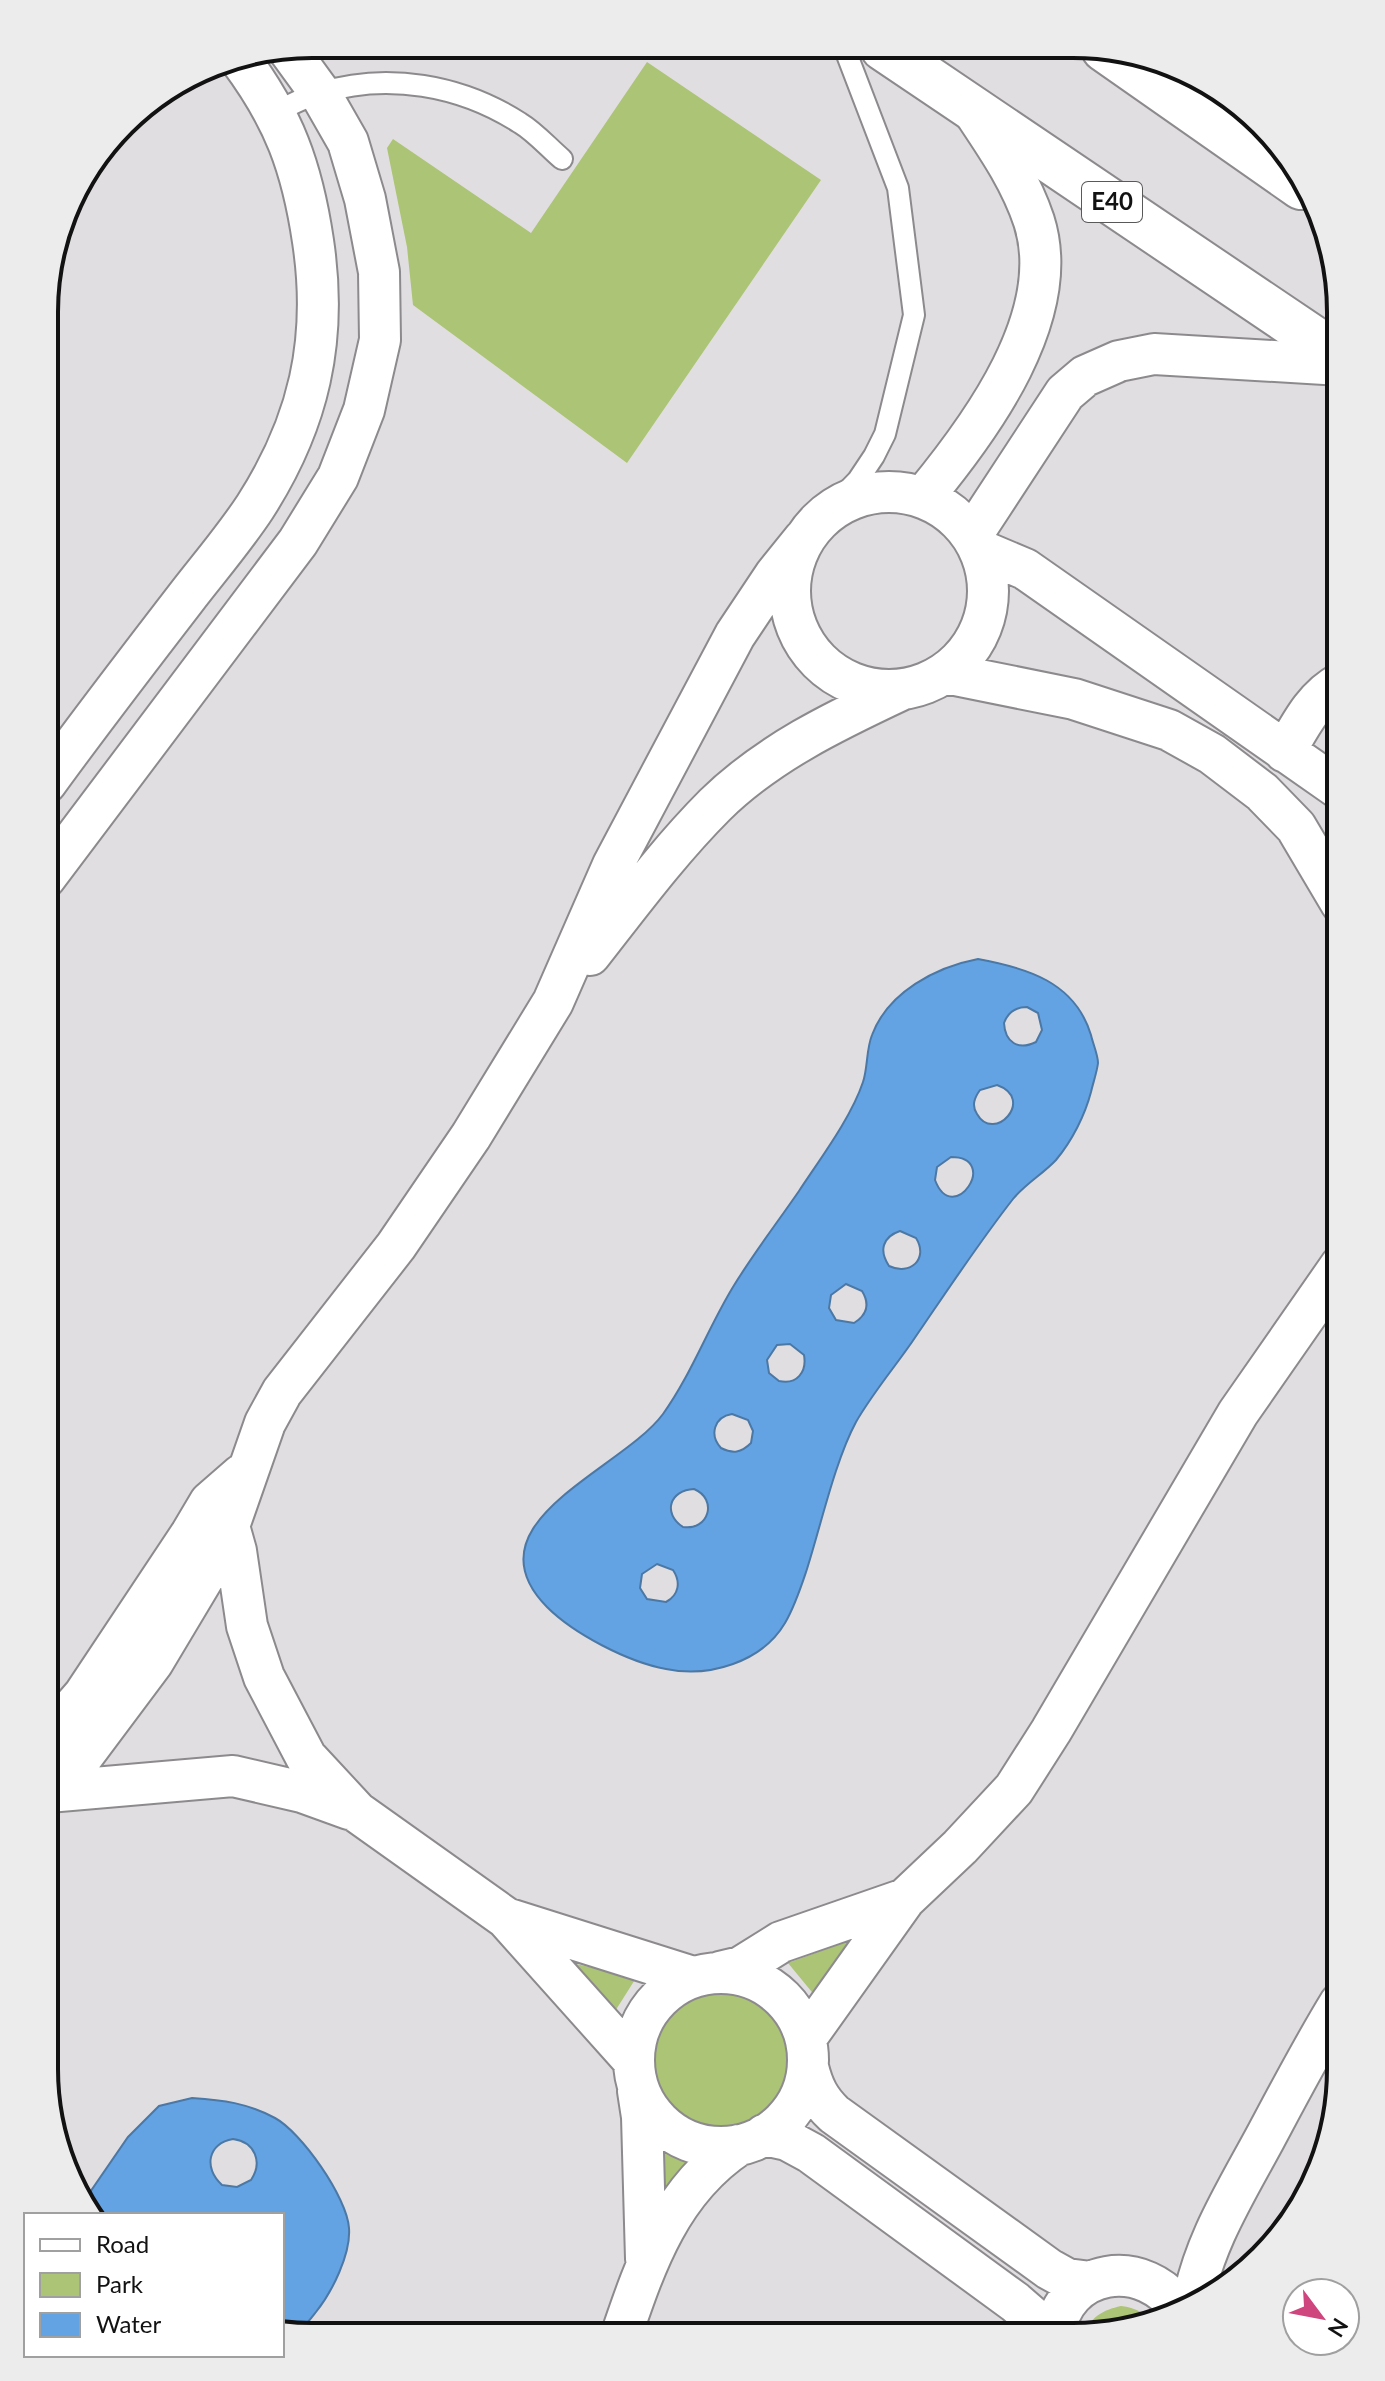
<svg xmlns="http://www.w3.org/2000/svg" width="1385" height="2381" font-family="Lato,sans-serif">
  <rect width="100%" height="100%" fill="#e1dee1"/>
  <path fill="#acc475" d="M647 62 821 180 627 463 413 305 407 247 387 148 393 139 531 233Z
    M862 1936 816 1997 788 1963Z
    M572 1963 636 1978 612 2016Z
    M653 2059a67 67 0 1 1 134 0a67 67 0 1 1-134 0Z
    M660 2143 693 2164 660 2207Z
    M1121 2306C1136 2308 1144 2312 1154 2324L1084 2335C1090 2317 1103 2310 1121 2306Z"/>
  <path fill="#63a3e3" stroke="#4b78a5" stroke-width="2" fill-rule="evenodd" d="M978 959C1027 968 1075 982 1091 1035 1093 1044 1098 1055 1098 1063 1097 1072 1093 1083 1091 1092 1085 1115 1072 1141 1056 1160 1043 1174 1025 1184 1013 1199 977 1245 945 1294 912 1342 894 1368 872 1394 856 1422 835 1461 821 1525 807 1569 801 1587 795 1606 785 1623 762 1662 709 1678 666 1669 628 1662 574 1634 547 1607 464 1523 622 1470 663 1414 691 1375 708 1328 733 1287 753 1254 777 1223 799 1191 820 1159 851 1118 863 1082 868 1067 866 1050 872 1035 888 992 936 967 978 959ZM1027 1007 1038 1013 1042 1030 1036 1042C1018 1051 1005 1042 1004 1023 1008 1012 1015 1007 1027 1007ZM997 1085C1036 1099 994 1144 977 1114 971 1105 975 1097 980 1090ZM951 1157C1001 1157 953 1228 935 1180L937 1167ZM900 1231 916 1238C929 1259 910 1276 889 1266 879 1251 882 1237 900 1231ZM846 1284 862 1291C870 1304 867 1315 854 1323L836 1320 829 1308 831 1295ZM790 1344 804 1355C807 1372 797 1385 779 1381L769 1373 767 1360 777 1345ZM732 1414 748 1420 753 1431 751 1443C741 1453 733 1454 721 1448 709 1435 714 1417 732 1414ZM694 1489C718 1499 709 1531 683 1527 662 1513 670 1490 694 1489ZM657 1564 673 1570C681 1582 679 1595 666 1602L647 1599 640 1588 642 1574Z
    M192 2098C223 2100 247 2103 275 2118 301 2132 347 2197 349 2228 351 2254 332 2292 316 2312 306 2325 299 2335 282 2335V2215H98L86 2198 128 2137 159 2106ZM233 2139C255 2142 263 2162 251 2180L237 2187 222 2185C203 2168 208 2143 233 2139Z"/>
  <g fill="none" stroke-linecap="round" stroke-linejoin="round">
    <g stroke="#8d8a8d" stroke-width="24">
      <path id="service" d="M275 112C289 106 304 97 320 93 387 72 461 85 520 123 535 132 548 147 562 159
        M822 517 858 480 874 456 885 434 914 315 898 188 844 47"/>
    </g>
    <g stroke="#8d8a8d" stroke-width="44">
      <path id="minor" d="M790 591a99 99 0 1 1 198 0a99 99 0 1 1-198 0Z
        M925 495C981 427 1064 315 1034 221 1020 179 996 145 972 109
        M974 532 1065 393 1085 376 1119 361 1154 354 1341 365
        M980 550 1025 569 1341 790
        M945 673 1074 699 1169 730 1212 754 1262 792 1296 827 1341 903
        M1285 752C1300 726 1314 697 1341 683
        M46 783C91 721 138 660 185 599 208 569 234 539 255 507 309 423 328 340 313 241 302 167 284 118 239 58
        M45 878 298 542 338 477 364 410 380 340 379 272 365 199 348 142 320 93 288 49
        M590 955C630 904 669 851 715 805 768 753 835 721 901 690
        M229 1526 236 1551 247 1626 264 1677 306 1757 357 1812 506 1918 633 2060
        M44 1741 84 1695 191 1534 210 1502 241 1475
        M48 1792 233 1776 302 1792 349 1809
        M44 1795 76 1765 153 1662 211 1565 229 1526 265 1423 282 1392 396 1246 471 1136 553 1002 613 865 735 635 775 575 804 539
        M506 1918 693 1977
        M720 1972 741 1967 781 1942 905 1899
        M634 2060a87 87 0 1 1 174 0a87 87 0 1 1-174 0Z
        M806 2038 905 1899 960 1847 1014 1789 1051 1731 1238 1413 1341 1265
        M808 2067C813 2087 819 2100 834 2114L1049 2269 1067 2279 1091 2282
        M638 2091 642 2117 646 2259
        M764 2135 787 2140 811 2153 1015 2302 1038 2322 1047 2337
        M1192 2307C1202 2245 1236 2192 1265 2138 1289 2093 1313 2047 1340 2003
        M621 2336C646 2262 671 2190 739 2145
        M1054 2337C1062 2267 1145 2255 1182 2312"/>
    </g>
    <g stroke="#8d8a8d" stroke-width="48">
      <path id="trunk" d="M883 48 1341 357
        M1104 49 1301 187"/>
    </g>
    <use href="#service" stroke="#fff" stroke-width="20"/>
    <use href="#minor" stroke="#fff" stroke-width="40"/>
    <use href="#trunk" stroke="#fff" stroke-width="44"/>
  </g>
  <g text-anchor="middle" stroke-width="6" stroke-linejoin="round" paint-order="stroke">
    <rect fill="#fff" stroke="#5a595a" stroke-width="2" x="1082" y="182" width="60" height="40" rx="6"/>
    <g font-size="24" font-weight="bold" fill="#131213">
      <text x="1112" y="210">E40</text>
    </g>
  </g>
  <path d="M0 0H1385V2381H0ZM312 58H1073A254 254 0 0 1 1327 312V2069A254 254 0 0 1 1073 2323H312A254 254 0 0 1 58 2069V312A254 254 0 0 1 312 58Z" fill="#ececec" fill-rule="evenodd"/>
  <path fill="none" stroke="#131213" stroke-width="4" d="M312 58H1073A254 254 0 0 1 1327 312V2069A254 254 0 0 1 1073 2323H312A254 254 0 0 1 58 2069V312A254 254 0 0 1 312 58Z"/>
  <rect x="24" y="2213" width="260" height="144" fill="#ffffff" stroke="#a1a0a1" stroke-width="2"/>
  <rect x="40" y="2239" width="40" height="12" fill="#ffffff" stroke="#a1a0a1" stroke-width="2"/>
  <text x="96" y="2253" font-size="24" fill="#131213">Road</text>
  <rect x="40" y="2273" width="40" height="24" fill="#acc475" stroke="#a1a0a1" stroke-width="2"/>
  <text x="96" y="2293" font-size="24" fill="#131213">Park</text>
  <rect x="40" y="2313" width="40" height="24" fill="#63a3e3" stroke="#a1a0a1" stroke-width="2"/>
  <text x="96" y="2333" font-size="24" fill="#131213">Water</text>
  <g transform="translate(1321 2317) rotate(122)"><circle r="38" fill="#ffffff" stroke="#a1a0a1" stroke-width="2"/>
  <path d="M0-6L14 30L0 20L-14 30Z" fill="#cf457e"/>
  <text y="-12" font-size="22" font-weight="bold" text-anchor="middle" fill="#131213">N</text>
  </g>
</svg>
